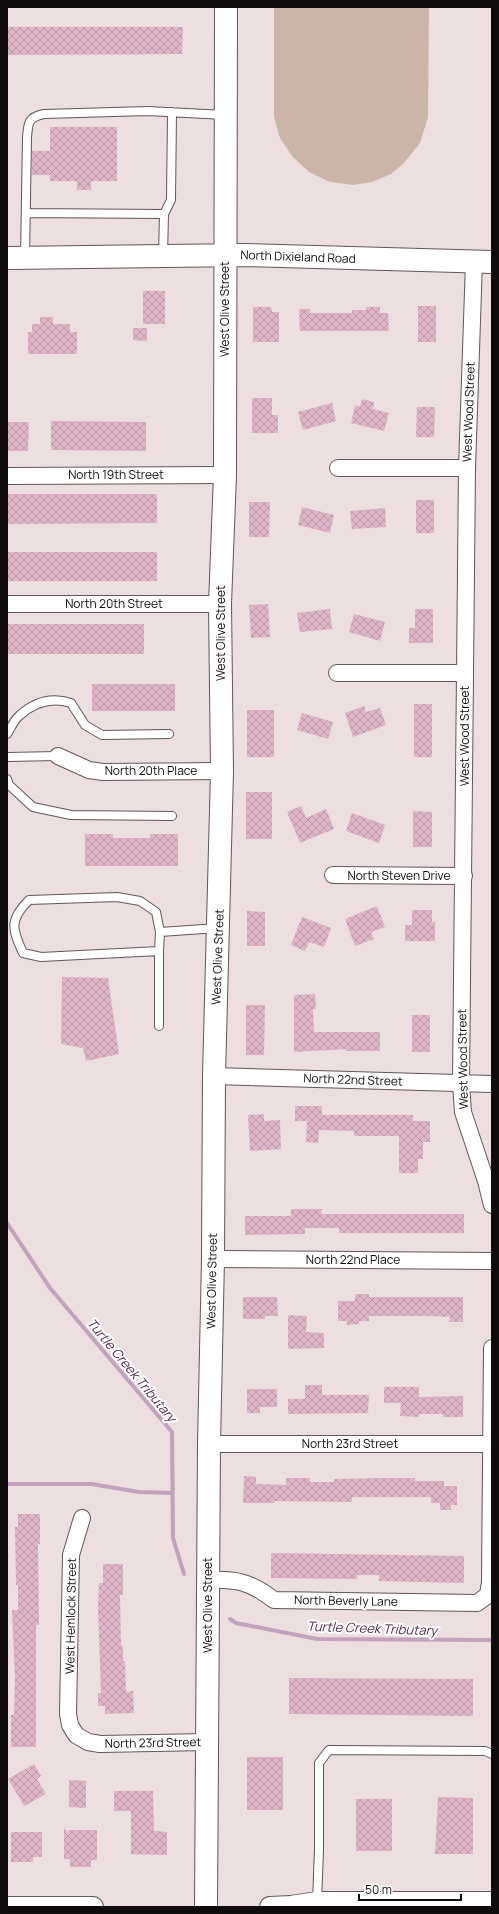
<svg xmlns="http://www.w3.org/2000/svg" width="499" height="1914" font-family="Manrope,sans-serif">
  <defs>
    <pattern id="building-cross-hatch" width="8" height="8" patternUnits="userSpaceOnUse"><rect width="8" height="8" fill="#ddb5c7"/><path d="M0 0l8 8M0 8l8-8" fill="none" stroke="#bc9aaa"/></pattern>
  </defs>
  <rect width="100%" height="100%" fill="#eddedf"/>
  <path fill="#cdb4a8" d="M274 7H429L428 117 420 143 403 164 391 174 372 182 353 185 330 182 309 172 292 156 280 138 274 117Z"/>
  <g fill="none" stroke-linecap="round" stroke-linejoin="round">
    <path stroke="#c2a2bd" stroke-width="4" d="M7 1223 50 1288 172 1432 173 1538 184 1574
      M7 1484H91L139 1492 172 1493
      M230 1619 236 1623 317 1639 492 1640"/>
  </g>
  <path fill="url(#building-cross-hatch)" d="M7 27H183L182 54 7 55Z
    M50 127H117V181H91V190H77V181H50V175H32V151H50Z
    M143 291H165V324H143Z
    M418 306H436V342H418Z
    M253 307H271L272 312H279V342H253Z
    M366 307H380V313H388L389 331H300L299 309H310V313H352V310H366Z
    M40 317H53V324H70V332H77V354H28V332H32V324H40Z
    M133 328H147V341L133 340Z
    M252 398H272V415H278V433H252Z
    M362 399 374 402 373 409 389 413 384 431 351 423 355 405 360 407Z
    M332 403 336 421 303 430 298 412Z
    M417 407H435L434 437H416Z
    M51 421 146 422V451L51 450Z
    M7 422H29L28 451H7Z
    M7 494H157V523L7 524Z
    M416 500H434V533H416Z
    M249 502H270L269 537H249Z
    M302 507 334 515 330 533 298 525Z
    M385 508 386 527 352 529 350 511Z
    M7 552H157V581H7Z
    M268 604 270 637 251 638 249 605Z
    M330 609 332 629 300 632 297 613Z
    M415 609H433V643H409V628H415Z
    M354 614 385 622 380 641 349 632Z
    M7 624H144V654H7Z
    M92 684H175V711H92Z
    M414 704H432V757H414Z
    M364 706 366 712 380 708 386 725 353 737 345 713Z
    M247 710H274V757H247Z
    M302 713 333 722 328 739 297 730Z
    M246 792H272V839H246Z
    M301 806 306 818 326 809 334 829 300 843 287 812Z
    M413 811 432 812V847H413Z
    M352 813 385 825 379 843 346 831Z
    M85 834H113V838H150V834H178V866H85Z
    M377 906 385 927 371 932 374 939 355 946 345 919Z
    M412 910H432V922H435V941H405V925H412Z
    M247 911 265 912V946H247Z
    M302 917 331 928 324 947 309 942 305 951 291 945Z
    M62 977 108 978 119 1054 86 1061 83 1048 61 1044Z
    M315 994 316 1009H313L314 1032H380V1051H346V1049L294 1052V995Z
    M246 1005H265L264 1055H246Z
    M412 1015H430V1052H412Z
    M295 1106H322V1115H413V1121H430V1142H423V1159H418V1173H399V1136H354V1131L319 1130 318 1143 306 1142 307 1121H295Z
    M264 1114V1121L280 1120 281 1149 250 1151 248 1115Z
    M291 1209H322L321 1214H464V1233H339V1228H305V1234L245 1235V1216H291Z
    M355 1294H369V1297H463V1322H449L450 1317 428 1316H369V1321H359V1324L347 1325V1321H338V1301H355Z
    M243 1297H277L278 1316H265V1319H243Z
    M288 1315 307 1316 306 1332 324 1333V1348L288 1349Z
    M305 1385H322V1395H369L368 1413 288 1414V1399H305Z
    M384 1387H419V1397L463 1396V1417H443V1414H419V1417L400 1416 401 1403H384Z
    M247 1389H277V1407H260V1413H247Z
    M244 1476 256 1477V1484L286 1485V1478H310V1482H334V1479L382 1478H415V1481H444V1486H457V1505H451V1510H440V1503H431V1497H352V1502L274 1501V1503H243Z
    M18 1514H40V1544H38L39 1625H36V1747H11V1715H14L15 1677 12 1610H18V1585H16L15 1527H18Z
    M271 1553 464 1556V1583L379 1581V1575H357V1579L271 1578Z
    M103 1564H123V1595H120L121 1646H123V1661H125L126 1692 133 1691 134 1713 105 1714V1706H98V1693H101L98 1606 99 1583H103Z
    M289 1678 473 1679V1716L289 1714Z
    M247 1757H283V1810H247Z
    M34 1764 41 1776 37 1779 46 1794 24 1806 8 1779Z
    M69 1780 86 1781V1808L69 1807Z
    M114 1791H153L154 1831 167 1832V1855L131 1854V1811H114Z
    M438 1797 473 1798V1854H435Z
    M356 1799H392V1851H356Z
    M64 1827 68 1834V1830H97V1860H91V1867H70V1859H64Z
    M11 1832H42V1857H33V1862H11Z"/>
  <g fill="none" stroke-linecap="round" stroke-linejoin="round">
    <g stroke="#625657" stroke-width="10">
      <path id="service" d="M26 213 164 214
        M163 256 164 214 171 200 172 112
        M25 257 27 138C28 123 28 117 44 114L148 111 225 115
        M7 734C11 728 14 720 19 716 34 702 52 697 71 703L85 725 102 735 169 734
        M7 757 58 756
        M7 779 9 785 33 807 71 815 172 816
        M160 932 159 951 41 957 23 953C12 929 9 920 29 900L117 897 140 901 156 912 160 932 218 928
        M159 1026V951
        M317 1902 319 1850V1763L329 1750 485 1751 492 1754"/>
    </g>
    <g stroke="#625657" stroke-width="18">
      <path id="minor" d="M474 262 467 468 461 1084 463 1112 486 1181 492 1205
        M338 468H467
        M7 476 225 475
        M7 604H220
        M337 673H465
        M58 756 89 770 103 772 222 771
        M333 875 464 876
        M214 1076 492 1084
        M213 1259 492 1261
        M209 1444H491
        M82 1518 71 1555 68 1714 70 1725 76 1735 88 1742 100 1744 208 1742
        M208 1580C237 1579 251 1582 274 1600L477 1603 488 1595 490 1582 492 1348"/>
    </g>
    <g stroke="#625657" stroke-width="22">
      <path id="tertiary" d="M7 1907H93
        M270 1907 291 1906 317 1902H492"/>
    </g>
    <g stroke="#625657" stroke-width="24">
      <path id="secondary" d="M7 258 244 255 492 262
        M206 1907 209 1444 213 1259 214 1076 222 771 220 604 225 475 226 7"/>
    </g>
    <use href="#service" stroke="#fff" stroke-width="8"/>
    <use href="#minor" stroke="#fff" stroke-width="16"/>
    <use href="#tertiary" stroke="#fff" stroke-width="20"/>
    <use href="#secondary" stroke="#fff" stroke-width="22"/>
  </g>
  <g text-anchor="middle" stroke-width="4" stroke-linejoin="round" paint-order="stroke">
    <g font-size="12" fill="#0f0a0b" stroke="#fff">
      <text transform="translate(298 257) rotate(2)" y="4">North Dixieland Road</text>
      <text transform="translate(225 309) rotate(-90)" y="4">West Olive Street</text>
      <text transform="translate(469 412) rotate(-88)" y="4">West Wood Street</text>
      <text x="116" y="479">North 19th Street</text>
      <text x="114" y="608">North 20th Street</text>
      <text transform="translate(221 633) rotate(-90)" y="4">West Olive Street</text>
      <text transform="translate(465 736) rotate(-90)" y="4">West Wood Street</text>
      <text x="151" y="775">North 20th Place</text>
      <text x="399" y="880">North Steven Drive</text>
      <text transform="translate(218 957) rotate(-88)" y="4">West Olive Street</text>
      <text transform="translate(463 1059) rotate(-91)" y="4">West Wood Street</text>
      <text transform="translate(353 1080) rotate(2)" y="4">North 22nd Street</text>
      <text x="353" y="1264">North 22nd Place</text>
      <text transform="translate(212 1281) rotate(-89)" y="4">West Olive Street</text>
      <text x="350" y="1448">North 23rd Street</text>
      <text transform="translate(346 1601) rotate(1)" y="4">North Beverly Lane</text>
      <text transform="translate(208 1605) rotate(-90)" y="4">West Olive Street</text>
      <text transform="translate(71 1616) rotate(-89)" y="4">West Hemlock Street</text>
      <text transform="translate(153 1743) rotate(-1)" y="4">North 23rd Street</text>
    </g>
    <g font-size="13" font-style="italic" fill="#4e254a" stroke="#fff">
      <text transform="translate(132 1370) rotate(50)" y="5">Turtle Creek Tributary</text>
      <text transform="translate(372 1628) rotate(2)" y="5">Turtle Creek Tributary</text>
    </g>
  </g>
  <rect width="499" height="1914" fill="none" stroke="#0f0a0b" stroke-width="16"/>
  <path d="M359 1894v6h102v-6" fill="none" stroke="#0f0a0b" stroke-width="2"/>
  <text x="365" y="1894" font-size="12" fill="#0f0a0b" stroke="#ffffff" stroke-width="3" paint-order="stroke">50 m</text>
</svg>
